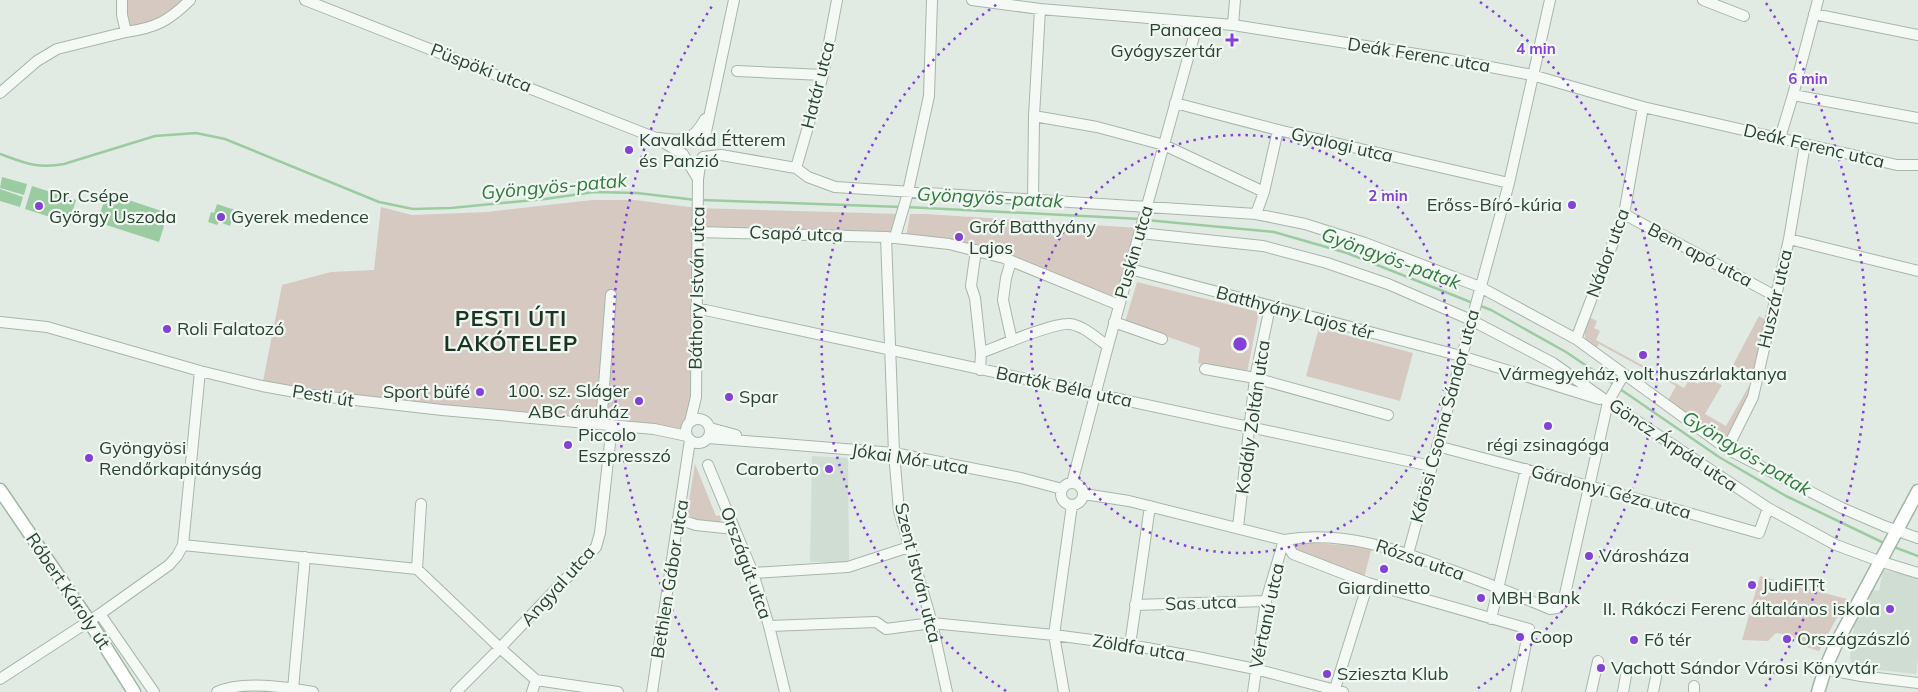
<svg xmlns="http://www.w3.org/2000/svg" width="1918" height="692" font-family="Mulish,sans-serif">
  <rect width="100%" height="100%" fill="#e2ebe3"/>
  <path fill="#d0ddd2" d="M812 456 848 458 849 562H810Z
    M1883 570 1906 574 1918 578V660L1916 674 1852 667 1850 657 1854 626 1873 590 1879 591Z"/>
  <path fill="#d5c9c2" d="M124 0H188L169 17 127 30Z
    M592 200H635L697 208 901 214 891 237 697 232 692 413 687 428H661L262 386 282 285 331 272 374 270 381 207 412 215 487 212Z
    M910 214H926L1139 228 1117 301 1045 271 906 238Z
    M1137 282 1259 312 1247 373 1198 363 1200 348 1125 322Z
    M1759 316 1769 322 1757 377 1733 365Z
    M1589 317 1597 321 1594 328 1600 331 1596 340 1684 388 1690 379 1698 384 1703 377 1722 385 1705 414 1726 426 1749 386 1755 389 1727 449 1666 404 1676 386 1599 344 1595 350C1581 338 1584 333 1589 317Z
    M1319 328 1413 353 1400 401 1306 376Z
    M695 464 716 516 722 515V519L719 522 695 520 687 513Z
    M1297 542 1372 547 1364 578 1295 549Z
    M1760 576 1847 599 1819 651 1800 645 1793 636 1776 633 1768 641 1742 640Z"/>
  <path fill="#9bcca1" d="M2 177 27 184 24 195 0 188Z
    M32 186 76 200 69 223 25 209Z
    M0 189 23 197 20 207 0 201Z
    M107 193 168 213 159 242 97 222Z
    M217 204 235 210 230 226 219 222 217 225 208 222 211 212 214 213Z"/>
  <g fill="none" stroke-linecap="round" stroke-linejoin="round">
    <path stroke="#9bcca1" stroke-width="2.5" d="M0 154C25 163 37 169 64 164L155 136 196 133 225 139 379 202 413 209 451 208 545 199 594 192 637 193 696 200
      M702 200 901 207
      M906 207 1141 219
      M1146 220 1274 232 1347 253 1473 303
      M1478 305 1491 310 1566 352 1615 385
      M1620 389 1719 457 1786 496 1886 544
      M1894 547 1918 556"/>
    <g stroke="#a7b6a9" stroke-width="12">
      <path id="minor" d="M305 0 656 138 683 154 698 179
        M972 0 1040 9 1233 25 1454 60 1532 75 1643 107 1805 144 1897 165H1918
        M1703 0 1744 16
        M1814 14 1918 35
        M1233 25 1235 0
        M126 32C155 28 169 21 190 0
        M737 71 823 75
        M0 93 37 61 57 49 126 32 122 15V0
        M1793 95 1918 118
        M1175 103 1278 130 1509 183
        M1034 116 1097 127 1164 145 1264 192
        M659 138C684 142 693 141 705 119
        M1780 138 1793 95 1818 0
        M704 141 734 0
        M703 157 721 155 796 168 808 177 835 187 1256 214 1305 224 1365 243 1480 287 1576 339 1727 449 1842 508 1884 526 1918 538
        M796 168 823 75 837 0
        M1033 200 1034 116 1040 9
        M1256 214 1264 192 1278 130
        M1624 214 1775 296
        M697 232 886 237 949 244 1004 258 1119 305
        M1140 233 1263 246 1327 263 1388 284 1471 320 1553 363 1608 402 1768 508 1836 545 1879 561 1918 573
        M886 237 894 453 899 511 932 623 947 692
        M895 237 907 196 929 96 932 0
        M1789 239 1918 271
        M976 250 971 286 975 298 981 353
        M1011 261 1006 278 1003 300 1012 341
        M1130 269 1461 356 1599 399
        M696 308 1431 466
        M0 322 47 327 200 371 262 386 312 395 442 410 654 429 687 436
        M1114 322 1162 339
        M1576 339 1624 214 1643 107
        M1205 369 1255 378 1388 415
        M980 370 981 353C999 346 1054 322 1070 324 1084 326 1096 338 1108 346
        M686 431a12 12 0 1 1 24 0a12 12 0 1 1-24 0Z
        M690 422 696 397 698 179 701 159
        M601 424 611 295
        M710 428 736 435
        M708 438 894 453 1021 478 1062 489
        M1437 446 1660 505 1759 533 1768 508
        M1727 449 1753 397 1789 239 1805 144
        M708 465 753 573 769 626 785 692
        M1061 494a11 11 0 1 1 22 0a11 11 0 1 1-22 0Z
        M1072 483 1108 346 1198 22
        M1084 494 1129 501 1284 540C1342 530 1397 549 1451 570 1484 582 1517 595 1550 609L1557 608 1563 603 1608 402 1624 374
        M678 519 696 525 734 529
        M1238 527 1255 378 1270 307
        M1284 540 1293 554 1368 583 1529 629 1516 692
        M183 545 200 371
        M1408 554 1509 183 1550 0
        M417 569 421 504
        M753 573 848 567 909 547
        M1135 605 1266 601
        M100 614 154 692
        M1491 619 1526 469
        M769 626 876 622 886 629 932 623 1054 635 1130 645 1197 657 1255 669 1343 692
        M1130 645 1150 506
        M1825 669 1861 676 1918 683
        M0 679 100 614 169 565 177 556 183 545 417 569 500 648 536 680 618 692
        M293 689 305 557
        M217 692C242 680 286 687 313 692
        M456 692 500 648 596 547 600 533 612 425
        M532 692 536 680
        M652 692 690 440
        M1064 692 1054 635 1072 505
        M1253 692 1266 601 1284 540
        M1334 692 1368 583
        M1591 692 1598 661
        M1623 692 1627 670
        M1653 692 1656 677
        M1694 692V686"/>
    </g>
    <g stroke="#a0b7a5" stroke-width="15">
      <path id="major" d="M0 490 89 621 134 692
        M1818 692 1825 669 1836 644 1918 491"/>
    </g>
    <use href="#minor" stroke="#f5f9f6" stroke-width="10"/>
    <use href="#major" stroke="#fff" stroke-width="12"/>
  </g>
  <g fill="none" stroke="#8342d5" stroke-width="2.5" stroke-dasharray="2.5 5">
    <circle cx="1240" cy="344" r="209"/>
    <path d="M1006 691A418 418 0 0 1 1000 2M1480 2A418 418 0 0 1 1474 691"/>
    <path d="M717 690A627 627 0 0 1 714 3M1766 3A627 627 0 0 1 1763 690"/>
  </g>
  <g fill="#8342d5" stroke="#f1f8f3" stroke-width="2">
    <path d="M1229.5 32.5h5v5h5v5h-5v5h-5v-5h-5v-5h5z"/>
    <circle cx="629" cy="150" r="5"/>
    <circle cx="1572" cy="205" r="5"/>
    <circle cx="39" cy="206" r="5"/>
    <circle cx="221" cy="217" r="5"/>
    <circle cx="959" cy="237" r="5"/>
    <circle cx="167" cy="329" r="5"/>
    <circle cx="1643" cy="355" r="5"/>
    <circle cx="480" cy="392" r="5"/>
    <circle cx="729" cy="397" r="5"/>
    <circle cx="639" cy="401" r="5"/>
    <circle cx="1548" cy="426" r="5"/>
    <circle cx="568" cy="445" r="5"/>
    <circle cx="89" cy="458" r="5"/>
    <circle cx="829" cy="469" r="5"/>
    <circle cx="1589" cy="556" r="5"/>
    <circle cx="1384" cy="569" r="5"/>
    <circle cx="1752" cy="585" r="5"/>
    <circle cx="1481" cy="598" r="5"/>
    <circle cx="1890" cy="609" r="5"/>
    <circle cx="1520" cy="637" r="5"/>
    <circle cx="1787" cy="639" r="5"/>
    <circle cx="1634" cy="640" r="5"/>
    <circle cx="1601" cy="668" r="5"/>
    <circle cx="1327" cy="674" r="5"/>
  </g>
  <g text-anchor="middle" stroke-width="4.5" stroke-linejoin="round" paint-order="stroke">
    <g font-size="18" fill="#29442f" stroke="#f1f8f3" text-anchor="start">
      <text x="1222" y="36" text-anchor="end">Panacea<tspan x="1222" dy="21">Gyógyszertár</tspan></text>
      <text x="639" y="146">Kavalkád Étterem<tspan x="639" dy="21">és Panzió</tspan></text>
      <text x="49" y="202">Dr. Csépe<tspan x="49" dy="21">György Uszoda</tspan></text>
      <text x="1562" y="211" text-anchor="end">Erőss-Bíró-kúria</text>
      <text x="231" y="223">Gyerek medence</text>
      <text x="969" y="233">Gróf Batthyány<tspan x="969" dy="21">Lajos</tspan></text>
      <text x="177" y="335">Roli Falatozó</text>
      <text x="1643" y="380" text-anchor="middle">Vármegyeház, volt huszárlaktanya</text>
      <text x="629" y="397" text-anchor="end">100. sz. Sláger<tspan x="629" dy="21">ABC áruház</tspan></text>
      <text x="470" y="398" text-anchor="end">Sport büfé</text>
      <text x="739" y="403">Spar</text>
      <text x="578" y="441">Piccolo<tspan x="578" dy="21">Eszpresszó</tspan></text>
      <text x="1548" y="451" text-anchor="middle">régi zsinagóga</text>
      <text x="99" y="454">Gyöngyösi<tspan x="99" dy="21">Rendőrkapitányság</tspan></text>
      <text x="819" y="475" text-anchor="end">Caroberto</text>
      <text x="1599" y="562">Városháza</text>
      <text x="1762" y="591">JudiFITt</text>
      <text x="1384" y="594" text-anchor="middle">Giardinetto</text>
      <text x="1491" y="604">MBH Bank</text>
      <text x="1880" y="615" text-anchor="end">II. Rákóczi Ferenc általános iskola</text>
      <text x="1530" y="643">Coop</text>
      <text x="1797" y="645">Országzászló</text>
      <text x="1644" y="646">Fő tér</text>
      <text x="1611" y="674">Vachott Sándor Városi Könyvtár</text>
      <text x="1337" y="680">Szieszta Klub</text>
    </g>
    <g font-size="18" fill="#29442f" stroke="#f1f8f3">
      <text transform="translate(1419 55) rotate(9)" y="6">Deák Ferenc utca</text>
      <text transform="translate(481 68) rotate(21)" y="6">Püspöki utca</text>
      <text transform="translate(818 85) rotate(-76)" y="6">Határ utca</text>
      <text transform="translate(1342 145) rotate(13)" y="6">Gyalogi utca</text>
      <text transform="translate(1814 146) rotate(13)" y="6">Deák Ferenc utca</text>
      <text transform="translate(796 234) rotate(2)" y="6">Csapó utca</text>
      <text transform="translate(1134 252) rotate(-74)" y="6">Puskin utca</text>
      <text transform="translate(1608 253) rotate(-70)" y="6">Nádor utca</text>
      <text transform="translate(1700 255) rotate(28)" y="6">Bem apó utca</text>
      <text transform="translate(697 288) rotate(-89)" y="6">Báthory István utca</text>
      <text transform="translate(1775 299) rotate(-77)" y="6">Huszár utca</text>
      <text transform="translate(1295 313) rotate(15)" y="6">Batthyány Lajos tér</text>
      <text transform="translate(1064 387) rotate(12)" y="6">Bartók Béla utca</text>
      <text transform="translate(323 396) rotate(9)" y="6">Pesti út</text>
      <text transform="translate(1445 416) rotate(-75)" y="6">Kőrösi Csoma Sándor utca</text>
      <text transform="translate(1253 417) rotate(-82)" y="6">Kodály Zoltán utca</text>
      <text transform="translate(1673 445) rotate(34)" y="6">Göncz Árpád utca</text>
      <text transform="translate(910 459) rotate(9)" y="6">Jókai Mór utca</text>
      <text transform="translate(1611 492) rotate(15)" y="6">Gárdonyi Géza utca</text>
      <text transform="translate(1420 560) rotate(19)" y="6">Rózsa utca</text>
      <text transform="translate(746 563) rotate(70)" y="6">Országút utca</text>
      <text transform="translate(918 573) rotate(76)" y="6">Szent István utca</text>
      <text transform="translate(670 579) rotate(-81)" y="6">Bethlen Gábor utca</text>
      <text transform="translate(558 586) rotate(-48)" y="6">Angyal utca</text>
      <text transform="translate(68 591) rotate(56)" y="6">Róbert Károly út</text>
      <text transform="translate(1201 603) rotate(-2)" y="6">Sas utca</text>
      <text transform="translate(1267 616) rotate(-78)" y="6">Vértanú utca</text>
      <text transform="translate(1139 648) rotate(9)" y="6">Zöldfa utca</text>
    </g>
    <g font-size="19" font-style="italic" fill="#317a3b" stroke="#f1f8f3">
      <text transform="translate(554 186) rotate(-5)" y="7">Gyöngyös-patak</text>
      <text transform="translate(990 197) rotate(3)" y="7">Gyöngyös-patak</text>
      <text transform="translate(1391 258) rotate(20)" y="7">Gyöngyös-patak</text>
      <text transform="translate(1747 453) rotate(31)" y="7">Gyöngyös-patak</text>
    </g>
    <g font-size="22" font-weight="bold" letter-spacing="1" fill="#1b3421" stroke="#f1f8f3">
      <text x="511" y="326">PESTI ÚTI<tspan x="511" dy="25">LAKÓTELEP</tspan></text>
    </g>
  </g>
  <circle cx="1240" cy="344" r="8" fill="#8342d5" stroke="#f1f8f3" stroke-width="2.5"/>
  <g font-size="15" text-anchor="middle" font-weight="bold" fill="#8342d5" stroke="#f1f8f3" stroke-width="4.5" stroke-linejoin="round" paint-order="stroke">
    <text x="1536" y="54">4 min</text>
    <text x="1808" y="84">6 min</text>
    <text x="1388" y="201">2 min</text>
  </g>
</svg>
